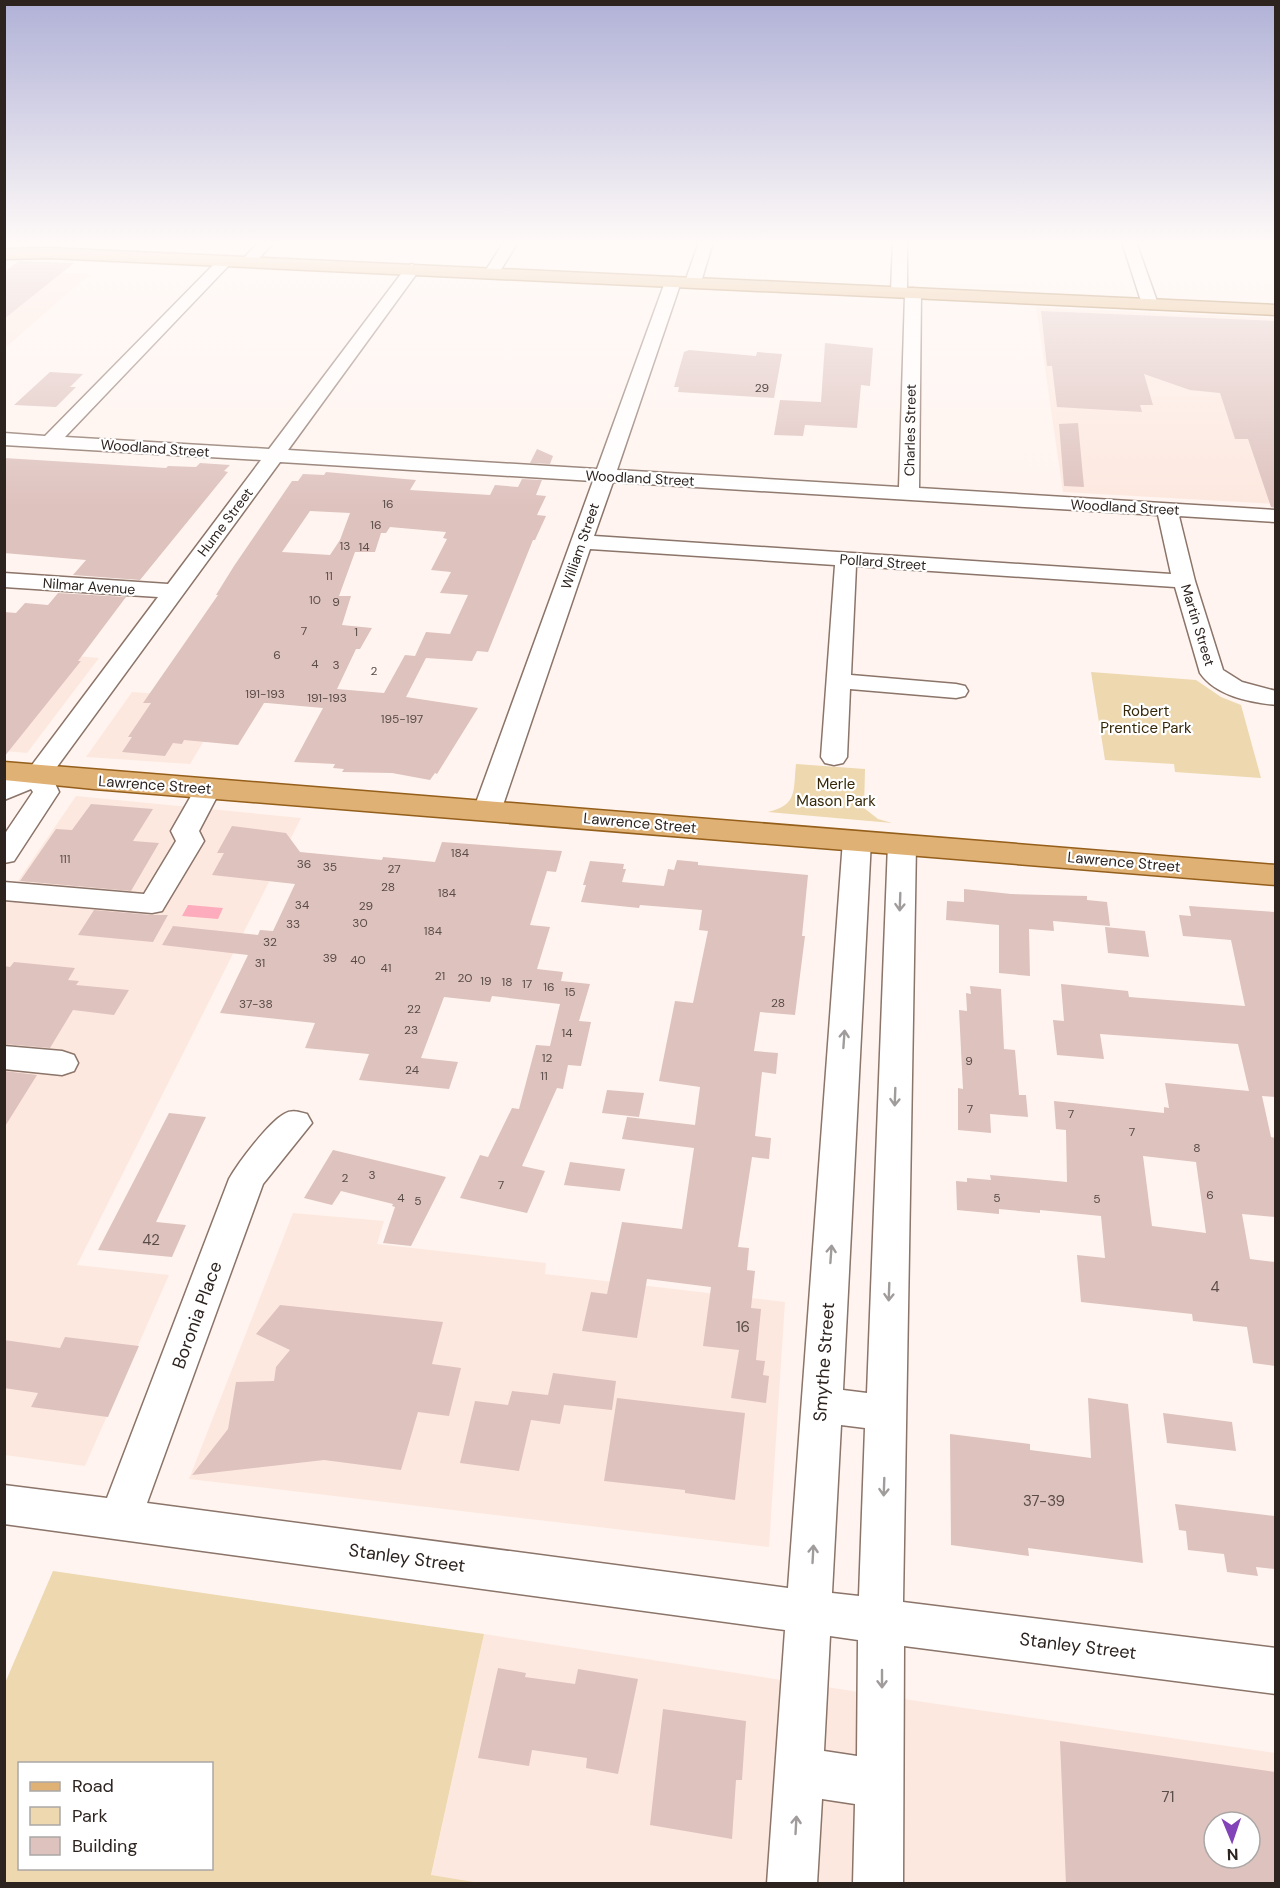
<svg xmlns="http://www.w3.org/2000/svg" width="1280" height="1888" font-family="'DM Sans',sans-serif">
  <rect width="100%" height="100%" fill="#fff4ef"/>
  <path fill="#fde8df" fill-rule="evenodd" d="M5 270 90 274 5 348Z
    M1036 307 1275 318V504L1063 492Z
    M6 650 99 658 27 753 5 751Z
    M132 692 229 699 190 764 86 757Z
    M76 796 301 818 77 1265 169 1275 85 1466 5 1455V900Z
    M293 1213 384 1221 377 1244 546 1263 545 1274 785 1302 769 1547 189 1479Z
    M484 1634 930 1703 1275 1753V1883L480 1884 431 1876ZM1214 1822H1250V1858H1214Z"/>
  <path fill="#edd8af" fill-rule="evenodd" d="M1091 672 1196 680 1221 697 1241 705 1261 778 1175 772 1174 764 1105 760Z
    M796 764 865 769 864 808 878 819 892 823 768 812C798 805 793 791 796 764Z
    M53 1571 484 1634 431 1875 480 1883H5V1683ZM20 1764H212V1868H20Z"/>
  <path fill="#fcacbd" d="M188 905H189L223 908 218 919 182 916Z"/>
  <path fill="#dec2be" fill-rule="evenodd" d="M19 261 74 263 4 319V272Z
    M1041 311 1275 321V508L1271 507 1248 439H1235L1220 393 1190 390 1144 374 1153 405H1140L1142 412 1057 407 1052 366H1047Z
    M825 343 873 348 870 386 861 385 857 428 805 425 803 436 774 435 780 400 821 402Z
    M689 350 756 356 757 352 782 354 774 398 678 392 679 387H674L684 352Z
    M50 372 83 374 70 387H76L56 407 14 405Z
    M1078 423 1084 487 1064 486 1059 424Z
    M537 449 553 456 550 464 530 463Z
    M4 458 166 468 168 466 196 467 200 463 230 465 224 471 228 472 140 580 73 575 86 560 4 553Z
    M326 472 416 480 410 490 490 495 495 485 518 487 522 479 542 480 536 495 546 496 537 515 546 516 535 540H533L488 652 477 651 472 661 426 658 406 697 478 708 437 774 435 773 430 780 392 773 342 772 344 769 333 768 335 764 294 762 323 708 267 703H264L238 745 184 740 182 744 173 743 165 756 122 752 132 737H128L151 703H143L218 595H216L234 566 292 481H298L303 474 324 475ZM310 511 350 513 340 540 330 555 282 552ZM390 527 446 532 443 538 447 539 431 570 451 572 440 593 468 595 450 634 426 632 415 656 405 655 384 693 337 689 356 649H360L372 628 342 625 351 596H339L355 552H375L381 533H386Z
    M58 593 126 597 78 661H81L4 757V612L16 613 25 603 48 605Z
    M91 804 153 809 133 841 159 843 131 891 20 881 56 829 72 830Z
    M232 826 286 833 300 852 382 860 383 857 435 862 442 842 562 851 556 872 547 871 530 925 550 927 537 969 563 972 561 981 590 984 579 1021 591 1022 581 1066 568 1065 563 1089 557 1088 522 1166 545 1171 527 1213 460 1198 480 1155 488 1157 512 1108 519 1109 536 1045 550 1046 560 1004 492 996 490 1002 444 997 421 1058 458 1062 449 1089 359 1080 369 1054 305 1048 315 1023 220 1013 248 955 162 945 173 926 258 935 260 930 273 931 295 884 212 875 224 853H217Z
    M677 860 698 862V865L808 875 802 936H805L795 1015 760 1012 754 1051 778 1053 776 1074 762 1072 755 1136 771 1138 769 1159 752 1157 738 1247 749 1248 747 1270 755 1271 751 1308 761 1309 756 1360 765 1361 763 1375 769 1376 766 1403 731 1398 739 1350 703 1346 711 1287 647 1279 637 1338 582 1331 591 1292 607 1294 622 1222 682 1229 694 1148 622 1139 627 1117 695 1125 700 1087 659 1081 675 1001 693 1003 708 931 699 930 702 910 640 905 639 908 581 902 586 885H583L590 861 624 864 623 869H626L622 882 664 886 668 869 674 870Z
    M964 889 1011 894 1087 896V900L1107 902 1110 926 1053 921 1054 931 1029 929 1030 976 999 973V925L946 920 947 901 964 902Z
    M1189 906 1275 912V1097L1262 1096 1271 1137 1275 1138V1217L1242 1214 1250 1259 1275 1262V1366L1253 1363 1247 1327 1193 1321 1192 1314 1081 1302 1077 1255 1105 1258 1101 1216 1040 1210V1213L999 1209V1214L957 1210 956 1181 967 1182V1178L991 1180 990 1175 1067 1182 1066 1130 1056 1129 1054 1101 1164 1113V1107L1169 1108 1165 1083 1249 1091 1238 1044 1100 1034 1104 1059 1057 1055 1053 1020 1064 1021 1061 984 1128 991 1129 997 1245 1006 1231 940 1183 936 1179 915 1191 916ZM1143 1156 1196 1162 1206 1233 1152 1226Z
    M94 910 152 915H168L153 942 78 935Z
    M1105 927 1145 931 1149 957 1108 953Z
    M14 962 75 968 68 980 79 981 76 985 129 990 114 1015 73 1010 50 1048 4 1044V966L10 967Z
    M970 986 1001 989 1004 1049 1015 1050 1019 1095H1026L1028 1117 990 1114 991 1133 958 1130V1088L963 1089 959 1010 967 1011 966 993 971 994Z
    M4 1071 37 1075 4 1128Z
    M607 1090 644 1093 639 1117 602 1113Z
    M169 1113 206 1117 156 1222 186 1225 172 1257 98 1250Z
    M333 1150 446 1177 411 1246 383 1243 395 1207 392 1206 393 1204 341 1191 332 1205 304 1198Z
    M570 1162 625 1169 620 1191 564 1185Z
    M280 1305 443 1322 432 1364 461 1368 449 1416 418 1412 401 1470 324 1460 192 1475 228 1429 236 1382 274 1381 276 1367 290 1350 256 1334Z
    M65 1337 139 1346 108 1417 31 1407 38 1393 4 1388V1340L60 1348Z
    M553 1373 616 1381 612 1410 564 1405 560 1424 531 1420 519 1471 460 1463 475 1401 508 1405 512 1391 548 1395Z
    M617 1398 745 1413 735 1500 685 1493V1490L604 1481Z
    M1088 1398 1128 1404 1143 1563 1028 1548 1029 1556 951 1545 950 1434 1030 1444V1450L1091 1458Z
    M1163 1413 1232 1422 1236 1451 1167 1443Z
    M1175 1504 1275 1516V1569L1256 1567 1258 1576 1227 1572 1224 1554 1188 1550 1186 1531 1179 1530Z
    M498 1668 526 1673 525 1677 575 1684 578 1669 638 1679 618 1774 586 1768 587 1758 532 1750 529 1766 478 1758Z
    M663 1709 746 1721 742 1780H736L732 1839 650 1825Z
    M1060 1741 1275 1772V1884H1066ZM1214 1822H1250V1858H1214Z"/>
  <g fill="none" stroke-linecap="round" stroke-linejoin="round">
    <g stroke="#8b7469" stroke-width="3">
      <path id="minor" d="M259 242H274L253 265H243L240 262 243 259Z
        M504 242H518L497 276H487L484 273Z
        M699 242H713L701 282 693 287 685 282Z
        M893 242H907V290L913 288 921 293 919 488 1276 510V522L1179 516 1195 581 1223 670 1242 682 1276 691V705C1249 702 1216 696 1200 673L1175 587 856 566 851 675 956 684 965 686 968 691 965 696 956 698 850 689 847 757 843 763 834 765 825 763 821 757 835 565 590 549 501 811 497 817 487 819 477 817 473 811 593 481 280 462 51 775 59 792 14 861 4 863V835L33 792 31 789 4 800V781L29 769 158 597 4 587V573L168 584 261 460 4 445V433L45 436 220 258 225 256 233 261 65 437 269 449 407 266 412 264 420 269 288 450 597 469 665 282 673 277 681 282 617 470 899 487 905 295 899 297 891 292ZM613 482 1158 515 1171 574 594 536Z
        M1122 242H1136L1158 304 1156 307 1150 309 1142 304Z
        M208 781 217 783 221 789 199 831 204 841 162 911 152 913 4 900V882L144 894 176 841 171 831 195 789 199 783Z
        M857 832 867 834 871 840 843 1390 867 1393 888 844 892 838 902 836 912 838 916 844 903 1602 1276 1648V1694L904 1646 903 1884H853L855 1804 822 1799 817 1884H767L785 1630 4 1524V1485L107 1498 229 1179C238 1163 269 1122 284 1114 292 1109 299 1112 307 1114L312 1123 263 1184 147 1503 788 1588 843 840 847 834ZM841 1425 865 1428 859 1596 832 1593ZM830 1636 858 1640 857 1756 824 1751Z
        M4 1046 62 1051 74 1055 78 1063 74 1071 62 1075 4 1069Z"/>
    </g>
    <g stroke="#945e1b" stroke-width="3">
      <path id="major" d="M50 248 1276 305V315L50 258 4 259V249Z
        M4 762 1276 865V885L94 789 4 780Z"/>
    </g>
    <use href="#minor" fill="#fff" fill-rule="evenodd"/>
    <use href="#major" fill="#e0b175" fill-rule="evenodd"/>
  </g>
  <defs><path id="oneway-shaft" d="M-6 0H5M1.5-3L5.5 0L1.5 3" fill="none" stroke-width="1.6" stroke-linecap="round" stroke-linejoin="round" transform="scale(1.5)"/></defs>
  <g stroke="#a09c9b">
    <use href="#oneway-shaft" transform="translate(900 902) rotate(92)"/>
    <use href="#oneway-shaft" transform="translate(844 1039) rotate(-86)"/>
    <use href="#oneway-shaft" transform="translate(895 1097) rotate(92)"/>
    <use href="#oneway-shaft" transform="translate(831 1254) rotate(-86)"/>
    <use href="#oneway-shaft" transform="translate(889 1292) rotate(92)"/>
    <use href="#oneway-shaft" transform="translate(884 1487) rotate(92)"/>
    <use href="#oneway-shaft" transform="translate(813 1554) rotate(-87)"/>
    <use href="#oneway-shaft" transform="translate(882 1679) rotate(90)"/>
    <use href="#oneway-shaft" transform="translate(796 1825) rotate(-87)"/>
  </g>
  <linearGradient id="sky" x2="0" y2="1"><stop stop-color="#b0b1d7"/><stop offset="0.48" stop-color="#fffaf8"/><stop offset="1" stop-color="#fffaf8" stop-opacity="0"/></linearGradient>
  <rect width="1280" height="506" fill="url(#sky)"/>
  <g text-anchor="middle" stroke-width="4.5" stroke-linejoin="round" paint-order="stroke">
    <g font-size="12" fill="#594c48">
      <text x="762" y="392">29</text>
      <text x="388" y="508">16</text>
      <text x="376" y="529">16</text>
      <text x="345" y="550">13</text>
      <text x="364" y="551">14</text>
      <text x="329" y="580">11</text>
      <text x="315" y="604">10</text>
      <text x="336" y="606">9</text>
      <text x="304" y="635">7</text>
      <text x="356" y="636">1</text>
      <text x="277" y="659">6</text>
      <text x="315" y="668">4</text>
      <text x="336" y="669">3</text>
      <text x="374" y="675">2</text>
      <text x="265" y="698">191-193</text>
      <text x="327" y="702">191-193</text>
      <text x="402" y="723">195-197</text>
      <text x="460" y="857">184</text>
      <text x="65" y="863">111</text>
      <text x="304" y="868">36</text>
      <text x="330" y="871">35</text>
      <text x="394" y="873">27</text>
      <text x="388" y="891">28</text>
      <text x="447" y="897">184</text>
      <text x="302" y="909">34</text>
      <text x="366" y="910">29</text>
      <text x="360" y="927">30</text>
      <text x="293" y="928">33</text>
      <text x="433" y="935">184</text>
      <text x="270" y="946">32</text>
      <text x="330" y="962">39</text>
      <text x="358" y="964">40</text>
      <text x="260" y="967">31</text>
      <text x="386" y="972">41</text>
      <text x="440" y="980">21</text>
      <text x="465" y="982">20</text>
      <text x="486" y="985">19</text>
      <text x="507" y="986">18</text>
      <text x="527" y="988">17</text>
      <text x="549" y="991">16</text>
      <text x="570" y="996">15</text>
      <text x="778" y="1007">28</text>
      <text x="256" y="1008">37-38</text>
      <text x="414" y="1013">22</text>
      <text x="411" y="1034">23</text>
      <text x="567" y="1037">14</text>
      <text x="547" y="1062">12</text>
      <text x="969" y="1065">9</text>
      <text x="412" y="1074">24</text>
      <text x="544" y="1080">11</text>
      <text x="970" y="1113">7</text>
      <text x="1071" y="1118">7</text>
      <text x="1132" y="1136">7</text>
      <text x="1197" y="1152">8</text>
      <text x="372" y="1179">3</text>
      <text x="345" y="1182">2</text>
      <text x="501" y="1189">7</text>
      <text x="1210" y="1199">6</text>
      <text x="401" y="1202">4</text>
      <text x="997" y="1202">5</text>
      <text x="1097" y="1203">5</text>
      <text x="418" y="1205">5</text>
    </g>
    <g font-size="14" fill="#2d2420" stroke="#fff">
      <text transform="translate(910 430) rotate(-89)" y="5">Charles Street</text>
      <text transform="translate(155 448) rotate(4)" y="5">Woodland Street</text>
      <text transform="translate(640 478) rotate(3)" y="5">Woodland Street</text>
      <text transform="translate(1125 507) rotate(3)" y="5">Woodland Street</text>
      <text transform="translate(225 522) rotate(-53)" y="5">Hume Street</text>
      <text transform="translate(580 546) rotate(-71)" y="5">William Street</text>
      <text transform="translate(883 562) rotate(4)" y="5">Pollard Street</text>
      <text transform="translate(89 586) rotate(4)" y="5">Nilmar Avenue</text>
      <text transform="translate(1198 625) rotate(73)" y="5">Martin Street</text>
    </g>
    <g font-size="15" fill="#352808" stroke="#fff">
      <text x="1146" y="716">Robert<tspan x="1146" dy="17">Prentice Park</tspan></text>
      <text x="836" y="789">Merle<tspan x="836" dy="17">Mason Park</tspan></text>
    </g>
    <g font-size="15" fill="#2d2420" stroke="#fff">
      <text transform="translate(155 785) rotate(4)" y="5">Lawrence Street</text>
      <text transform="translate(640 823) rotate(5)" y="5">Lawrence Street</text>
      <text transform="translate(1124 862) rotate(5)" y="5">Lawrence Street</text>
    </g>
    <g font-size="15" fill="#594c48">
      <text x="151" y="1245">42</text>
      <text x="1215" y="1292">4</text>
      <text x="743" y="1332">16</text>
      <text x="1044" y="1506">37-39</text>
      <text x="1168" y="1802">71</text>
    </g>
    <g font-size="18" fill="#2d2420" stroke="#fff">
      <text transform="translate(197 1315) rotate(-70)" y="6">Boronia Place</text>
      <text transform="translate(824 1362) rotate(-86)" y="6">Smythe Street</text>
      <text transform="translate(407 1558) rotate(8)" y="6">Stanley Street</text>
      <text transform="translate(1078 1646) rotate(7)" y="6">Stanley Street</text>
    </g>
  </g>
  <rect width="1280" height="1888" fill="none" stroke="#2d2420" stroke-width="12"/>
  <rect x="18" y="1762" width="195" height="108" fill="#ffffff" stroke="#aba7a6" stroke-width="1.5"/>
  <rect x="30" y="1782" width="30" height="9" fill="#e0b175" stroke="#aba7a6" stroke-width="1.5"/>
  <text x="72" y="1792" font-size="18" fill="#2d2420">Road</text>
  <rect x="30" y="1807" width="30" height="18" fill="#edd8af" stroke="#aba7a6" stroke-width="1.5"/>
  <text x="72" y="1822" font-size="18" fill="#2d2420">Park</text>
  <rect x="30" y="1837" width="30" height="18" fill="#dec2be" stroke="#aba7a6" stroke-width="1.5"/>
  <text x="72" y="1852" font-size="18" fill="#2d2420">Building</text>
  <g transform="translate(1232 1840) rotate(178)"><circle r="28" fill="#ffffff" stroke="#aba7a6" stroke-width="1.5"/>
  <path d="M0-4.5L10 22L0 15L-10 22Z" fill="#8243b8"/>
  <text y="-9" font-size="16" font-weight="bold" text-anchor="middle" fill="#2d2420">N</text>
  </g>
</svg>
